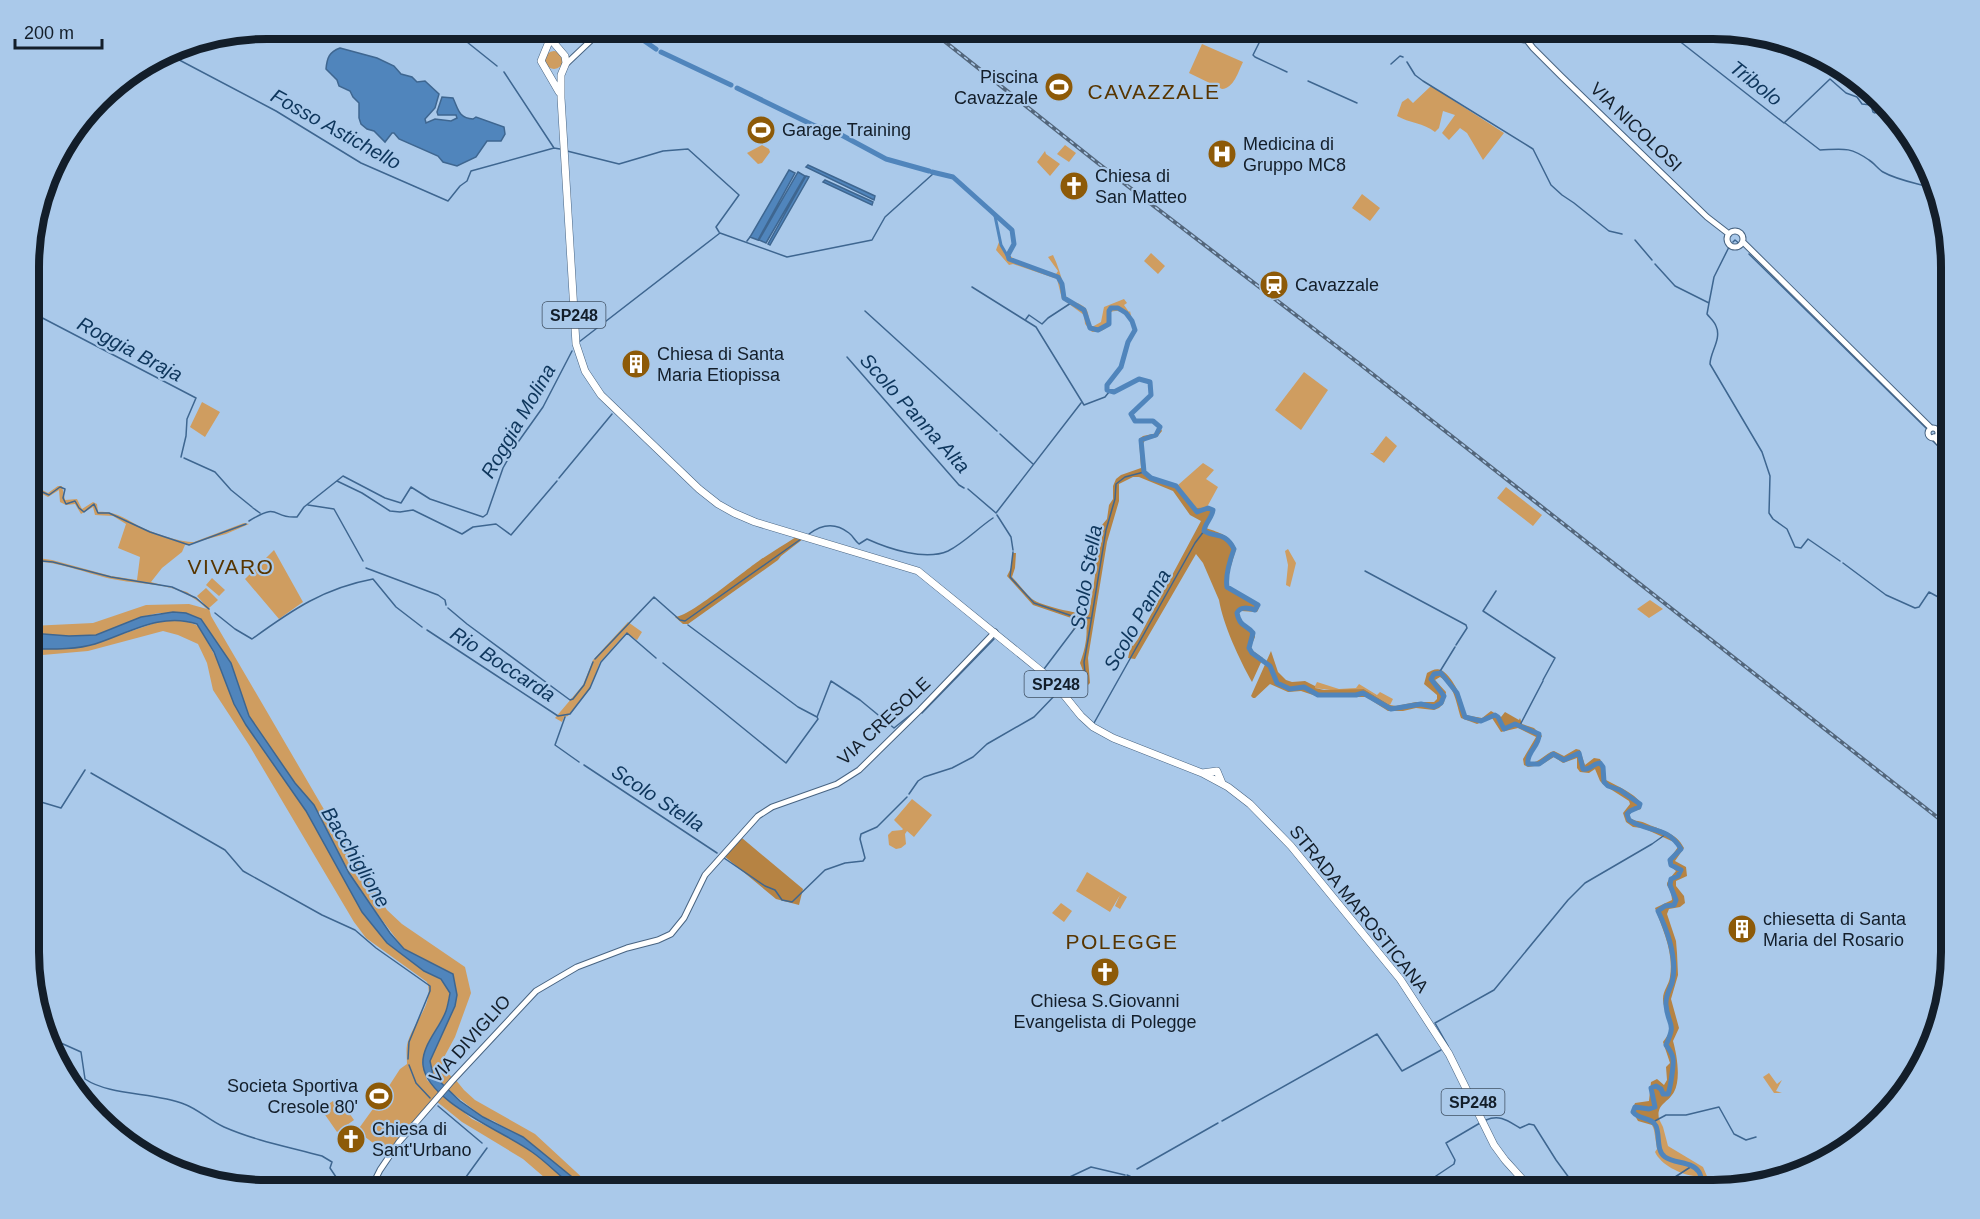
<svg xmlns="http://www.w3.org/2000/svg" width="1980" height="1219" font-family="Arial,sans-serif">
  <rect width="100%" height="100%" fill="#aac9ea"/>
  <path fill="#cf9d60" d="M1202 44 1243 62C1238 72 1234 88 1222 89L1189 73Z
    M545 60a9 9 0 1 1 18 0a9 9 0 1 1-18 0Z
    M1431 86 1504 133 1483 160 1467 133 1460 128 1449 140 1442 133 1455 115 1443 111 1439 128 1435 132C1424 123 1409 123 1397 116L1402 102 1408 98 1413 103Z
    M762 145 769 149 770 152 762 163 758 164 747 153Z
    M1065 145 1076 153 1069 162 1057 154Z
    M1045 151 1046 154 1060 164 1050 176 1037 162Z
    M1362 194 1380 208 1370 221 1352 208Z
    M999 242 1007 258 1009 255 1017 261 1056 274 1058 271 1048 257 1053 255C1058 265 1061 276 1064 287 1064 289 1065 295 1066 296 1069 302 1078 302 1083 306 1091 311 1087 321 1092 327L1101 322 1104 307 1124 299 1127 303 1124 305 1129 312 1130 311 1135 333 1131 336 1133 330C1132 320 1122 307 1111 312 1110 325 1108 332 1092 332L1085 324 1084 315 1062 299 1057 279 1013 264 1009 265 996 250Z
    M1151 253 1165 266 1158 274 1144 261Z
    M1304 372 1328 390 1301 430 1275 410Z
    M202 402 220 412 205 437 190 427Z
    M1386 436 1397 446 1384 463 1370 453H1373Z
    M1203 463 1214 470 1206 479 1218 487 1207 507 1193 508 1178 485Z
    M31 484 48 493 58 486H62L65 500 77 499 82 509 93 502 97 504 98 512C116 510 128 521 143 528 156 534 180 542 194 542L244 523 249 524 226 534 185 545 182 552 162 568 151 582 187 592 205 605 197 596 206 588 218 600 209 608 211 616 329 818 387 910 402 924 465 967 471 993 455 1037 442 1061 443 1069 453 1078 445 1086 433 1075 430 1061 455 1006 447 971 404 949 358 888 332 843 314 805 295 783 249 716 231 663 201 619 186 613H159L141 617 96 635 69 636 31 633V626L93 623 146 605 189 604 207 609C198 600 184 591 171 588 152 583 131 583 112 579 90 575 50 558 31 563V557L52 560 111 576 137 580 140 557 118 548 126 524 113 516 95 515 93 507 81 514 75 504 66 505 60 502 59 490 48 497 31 488Z
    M1506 487 1542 515 1533 526 1497 498Z
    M1288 549 1296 563 1290 587 1286 585 1288 565 1285 551Z
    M274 550 303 602 279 619 245 579Z
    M212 578 225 590 219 596 206 585Z
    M1650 600 1663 609 1649 618 1637 609Z
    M161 621C174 621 190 619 200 628L223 671 234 704 246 725 306 811 362 912 387 943 424 971 441 979 450 993 446 1012 428 1043 422 1063 427 1080 440 1092 388 1154 357 1131 383 1095 397 1105 390 1100 394 1094 387 1089 400 1069 407 1064C407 1058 406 1051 407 1045 412 1023 435 1004 427 982L366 938 354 922 249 745 213 690 207 663 198 644 178 635 163 631 88 651 31 656V649H49L93 644Z
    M628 622 642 632 637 640 626 633 600 662 590 689 568 716 564 717 562 722 555 718 583 685 593 660Z
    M1317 682 1339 689 1356 688 1359 684 1377 695 1380 692 1393 699 1390 705 1364 689 1339 691 1314 688Z
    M912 799 932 815 914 837 907 831 905 834 906 844 901 848 896 849 889 845 888 835 892 831 902 830 903 829 894 820Z
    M1087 872 1127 897 1120 909 1115 906 1120 895 1110 912 1076 891Z
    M1061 903 1072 911 1064 922 1052 913Z
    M1769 1073 1777 1084 1782 1080 1776 1091 1782 1093H1774L1763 1077Z
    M455 1079 464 1090 475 1100 535 1134 588 1183 612 1190H588L539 1150 494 1121 483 1117 447 1089Z
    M443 1095 472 1119 511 1138 532 1151 578 1190H559L523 1159 462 1122 436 1101Z
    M333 1101 340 1111 345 1107 354 1120 337 1132 321 1109Z
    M1659 1119 1663 1127 1668 1146 1703 1167 1713 1190H1689L1695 1185 1694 1176C1680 1174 1661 1165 1655 1152L1657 1149 1654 1130 1652 1125Z"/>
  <path fill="#b68343" d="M1157 422 1162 431 1157 437 1145 440 1143 444 1146 472 1154 478 1178 485 1193 508 1207 507 1215 511 1206 528C1220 533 1230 535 1236 549L1228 576V586L1258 604 1259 608 1257 612 1241 611 1238 613 1244 625 1255 632V637L1251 646 1252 650 1263 658 1252 682C1239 659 1223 624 1219 600L1203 563 1196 554 1135 659 1128 658 1130 649 1128 647 1130 645 1133 646 1138 639 1201 521 1190 515 1173 491 1139 477H1133L1119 484V501L1107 542 1088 658 1090 683 1086 687 1080 686 1079 683 1085 676 1080 663C1085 650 1088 635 1086 622L1078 625 1071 634 1077 620 1033 605 1007 576 1011 568 1013 553H1016L1015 568 1012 577C1019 584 1025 593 1032 599 1041 606 1078 614 1089 614L1095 576V560L1102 541V525L1107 519 1109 505 1113 499V486L1116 479 1121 475 1141 468 1139 439 1143 436 1157 433 1159 428 1156 425Z
    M796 537 803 539 781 556 778 560 688 624H683L675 617C689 617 744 571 760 560 772 552 784 545 796 537Z
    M1271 651 1278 672 1286 680 1292 682 1305 681 1315 686V688L1324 690 1364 689 1390 705 1396 706 1416 702H1434L1437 699V695L1424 684 1427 673C1431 671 1436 668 1441 670 1450 674 1460 693 1462 702 1464 707 1462 710 1465 715L1482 718 1491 711 1501 717 1505 712 1519 720 1520 718 1522 724 1534 728 1542 736 1528 758 1529 763C1540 763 1545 753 1554 751L1564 756 1576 749 1580 750 1585 765 1594 758 1600 759 1604 767 1606 780C1617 786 1634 793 1641 803V809L1631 812 1628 816C1634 822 1638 820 1645 823 1660 830 1676 832 1684 848L1675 861 1686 867 1687 876 1676 881V886L1684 896 1685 903 1680 907 1669 909 1667 914 1676 941 1677 953 1678 975 1671 999 1679 1028 1673 1041C1677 1055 1681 1079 1674 1092 1668 1103 1656 1104 1659 1119L1652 1125 1638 1121 1632 1111 1635 1103 1649 1101 1651 1082 1657 1079 1664 1085 1667 1080 1666 1067 1670 1063 1663 1042C1665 1039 1669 1034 1670 1030 1672 1024 1663 1008 1663 999 1663 990 1669 985 1670 977 1674 953 1663 930 1655 908L1672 900C1671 880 1659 891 1676 871L1669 865 1668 861 1678 847 1676 843 1643 828 1633 827 1626 822 1623 813 1630 804 1629 801 1604 785 1600 781 1595 769 1589 773 1580 772 1577 768V758L1563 763 1554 757 1541 765 1528 767 1524 765 1523 759 1536 737 1518 728 1501 732 1492 718 1477 724 1461 718C1456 703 1455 686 1440 677L1435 680 1446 692 1444 703 1439 708 1434 710 1416 708 1403 711H1388L1366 697H1319L1301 691 1288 692 1270 684 1255 698H1253L1251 696Z
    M742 838 803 889 799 905 776 899 724 856Z"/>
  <path fill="#5085bc" stroke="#3e6690" stroke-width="1.5" d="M340 48 377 58 394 66 401 74 412 77 417 82 425 81 439 94 435 108 425 119 426 123 435 119 451 121 457 118 456 115H438L437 112 442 97 453 98C458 108 458 118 473 119L476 117 504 127 505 134 501 141H487L476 157 457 166 443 162 438 156 399 139 394 133H392L385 142 374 131 367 129 361 124 359 118V103L353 97 350 91 339 86 337 80 326 69C327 58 329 52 340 48Z
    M808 165 875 196 874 200 806 167Z
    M789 170 795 173 758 240 750 237Z
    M798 172 805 176 766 243 759 240Z
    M806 176 809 177 770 245 768 244Z
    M825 180 873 202 872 205 823 182Z
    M173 612 186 613 201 619 231 663 249 716 295 783 314 805 349 873 390 933 404 949 453 974 457 995 455 1006 430 1061 433 1075 460 1101 483 1117 523 1137 588 1190H578C562 1179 548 1163 532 1152 505 1132 427 1102 423 1065 421 1046 440 1028 446 1011 448 1005 449 999 450 993L441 979 424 971 387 943 362 912 306 811 246 725 234 704 214 652 197 624C161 612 129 633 95 644 75 650 51 649 31 649V633L69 636 96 635 141 617Z"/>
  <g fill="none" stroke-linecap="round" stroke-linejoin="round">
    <path stroke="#3e6690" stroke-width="1.5" d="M429 29 436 31
      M1266 29 1253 55 1255 57 1287 72
      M1664 29 1784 123 1830 79 1846 93 1857 97 1862 104 1871 105 1873 112 1875 113 1881 107
      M442 33 467 42 497 66
      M166 53 276 111 361 163 448 201 460 186 467 181 471 171 554 148
      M1407 62 1415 75 1423 81 1533 149 1551 185 1562 195 1574 203 1609 231 1622 234
      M1391 64 1400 56 1403 57
      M504 72 554 148 560 149
      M1308 81 1357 103
      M1888 114 1891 118
      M1785 123 1820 150C1842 149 1849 146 1869 160 1874 163 1878 169 1883 172 1897 180 1916 183 1932 188
      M567 151 619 164 663 151 688 149 739 195 716 227 719 232
      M720 233 787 257 872 240 885 217 934 173
      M1635 240 1652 260
      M747 241 750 237
      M1733 242 1735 240 1741 245
      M1749 254 1927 429
      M1655 264 1675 286 1709 303 1714 277 1730 245
      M972 287 1036 327 1084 405 1105 397 1109 392
      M1709 303 1707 314C1710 318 1714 321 1716 326 1722 339 1710 352 1710 364L1762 452 1770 476 1769 513 1773 519 1787 529 1795 547 1801 548 1808 539 1840 561
      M865 311 997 431
      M31 312 196 398 187 419 186 436 181 457
      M1026 319 1029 315 1042 324 1048 318 1071 303
      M579 342 720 233
      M847 357 959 485 964 488
      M1000 434 1033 464
      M1932 440 1937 445
      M184 458 215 472 231 490 252 507
      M559 478 612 414
      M337 481 362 493 390 511 400 512 413 510 462 534 473 527 496 524 511 535 557 481
      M31 487 49 495 60 487 65 489 63 498 66 504 75 501 79 508 84 512 94 504 98 513H109L150 532 189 545 246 524
      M968 489 996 513 1081 403
      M308 505 334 509 363 561
      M253 508 260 513
      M997 515 1011 537 1013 550
      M249 521C281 501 271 519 297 517L304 507 343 476 385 498 401 503 411 487 430 499 483 517 487 514 503 468 516 445 543 407 572 351
      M809 534C822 524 835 522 849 533 853 536 855 541 859 544L867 539C889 549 925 561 948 551 964 543 978 528 993 518
      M1013 552 1010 577 1034 603 1078 618H1090
      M31 560 53 562 111 577 172 587 196 598 209 609
      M1843 563 1886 595 1915 608 1919 607 1929 592 1951 604
      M366 568 438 595 445 600 446 605
      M1365 571 1466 625 1467 628 1456 645
      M1496 591 1483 611 1555 658 1543 680
      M448 608 467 624 570 700 573 699 584 685 593 662
      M215 613 235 629 252 639C292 610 324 588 373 579L396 607 422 627
      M688 625 798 707 817 717 831 681 860 700 894 728 914 712
      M427 630 558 716 570 714 590 688 601 662 627 633 656 658
      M595 659 654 597 680 620 685 621 801 539
      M663 663 786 763 818 719 817 717
      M1044 669 1081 620
      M1439 673 1455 647
      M1064 688 1086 684 1084 662 1088 640 1106 530 1115 499 1116 484 1125 477 1144 472
      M922 713 994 639
      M565 717 555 745 579 762
      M1094 723 1195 543 1204 531
      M1520 725 1543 681
      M584 765 717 853
      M91 773 225 850 243 871 322 915 355 930 376 948 430 986V991L409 1042 408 1059
      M909 794 918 781 924 777 952 768 973 757 987 744 1034 717 1058 692
      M31 808 41 802 61 808 85 770
      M724 858 765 886 775 890 782 900 792 902 825 870 845 863 863 861 865 858 860 839 861 834 877 827 907 797
      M52 1039 81 1052 85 1079C110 1096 155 1092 184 1104 198 1109 210 1121 224 1127 256 1141 289 1147 322 1156L332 1162 330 1168 336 1177 357 1190
      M1448 1046 1435 1023 1494 990 1568 900 1585 883 1652 844 1666 834
      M409 1065 416 1083 430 1098
      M438 1106 482 1143
      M1486 1120C1500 1114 1508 1121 1520 1128L1529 1124 1534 1125 1556 1160 1578 1190
      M1222 1121 1377 1034 1402 1071 1441 1050
      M1653 1122 1666 1115H1686L1719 1107 1734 1134 1746 1140 1756 1137
      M1137 1169 1218 1123
      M1127 1175 1161 1190
      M458 1188 487 1148
      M1042 1190 1091 1167 1125 1175
      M1415 1190 1454 1164 1455 1160 1446 1143 1480 1123
      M1655 1190 1692 1166"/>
    <path stroke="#5085bc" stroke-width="3" d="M995 216 1001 245 1008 257"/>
    <path stroke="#5085bc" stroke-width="5" d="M627 29 656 49
      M661 52 731 85
      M737 88 815 126 834 131 886 159 929 171
      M932 172 953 177 1012 230 1014 244 1008 255 1009 259 1058 277 1062 284 1064 298 1084 310 1090 328 1098 330 1109 324V311L1111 308H1118L1126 313 1132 321 1135 330 1128 342 1121 367 1107 385V390L1114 392 1139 379 1150 382 1151 395 1131 414 1135 421H1153L1160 427 1156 435 1141 440 1144 472 1151 478 1176 486 1197 512 1208 508 1213 510C1212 518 1205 523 1204 531 1215 538 1225 531 1234 549 1230 560 1225 575 1227 587L1258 605 1255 610C1248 608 1240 606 1237 613 1240 628 1247 624 1253 633L1249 648 1252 653 1270 666 1277 683 1290 689 1304 687 1318 695H1356L1363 693 1391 709 1421 704 1434 707 1441 703 1444 696 1431 679 1434 674 1441 673 1457 693 1465 717 1481 721 1495 715 1498 717 1504 729 1515 724 1539 734C1540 746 1526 752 1528 764H1539L1553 754 1564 760 1579 753 1583 769C1590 771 1593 763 1600 763L1603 767 1604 782 1608 786 1620 790 1640 804 1639 807 1630 811 1627 814 1629 820C1648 833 1667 825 1681 849L1670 860 1671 865 1681 870 1678 876 1671 879 1670 885 1676 900 1674 905 1665 906 1658 911C1668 932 1678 959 1672 983 1669 991 1665 997 1666 1005 1668 1027 1677 1021 1666 1045 1669 1049 1673 1055 1673 1059 1674 1064 1670 1090 1668 1094H1663L1661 1089 1656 1086 1651 1088 1655 1107 1649 1109 1635 1107 1633 1112C1639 1120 1652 1117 1656 1126 1660 1135 1656 1151 1665 1157 1675 1164 1692 1161 1699 1172 1702 1177 1702 1185 1704 1190"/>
    <g stroke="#486482" stroke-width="7">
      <path id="secondary" d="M1510 29 1512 35H1520
        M1520 36a4 4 0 1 1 8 0a4 4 0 1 1-8 0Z
        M1526 39 1533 48 1561 76 1707 217 1729 234
        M565 65 603 29
        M1727 239a8 8 0 1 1 16 0a8 8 0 1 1-16 0Z
        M1743 242 1931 428
        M1928 433a5 5 0 1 1 10 0a5 5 0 1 1-10 0Z
        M1934 437 1951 457
        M370 1190 380 1170 399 1142 452 1081 536 991 577 967 627 948 658 940 671 934 684 918 705 875 758 816 772 807 837 784 859 770 920 710 995 632"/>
    </g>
    <g stroke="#486482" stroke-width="8">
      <path id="primary" d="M545 29 548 36 565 56 566 63 561 75V98L576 344 585 371 601 395 699 489 718 504 734 513 755 522 918 571 1051 679 1081 716 1093 727 1113 738 1202 773 1228 787 1250 804 1291 846 1400 979 1449 1054 1494 1145 1505 1160 1532 1190
        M548 36V44L541 61 559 92
        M1202 773 1217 771 1222 783"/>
    </g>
    <use href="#secondary" stroke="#fff" stroke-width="5"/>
    <use href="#primary" stroke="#fff" stroke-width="7"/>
    <g stroke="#53667b" stroke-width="4">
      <path id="rail" d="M929 29 1099 164 1361 365 1951 828"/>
    </g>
    <use href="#rail" stroke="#aac9ea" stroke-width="1.5" stroke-dasharray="4.5" stroke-linecap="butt"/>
  </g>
  <defs>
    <g id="stadium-disc" transform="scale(1.5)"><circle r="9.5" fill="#8d5a08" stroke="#aac9ea"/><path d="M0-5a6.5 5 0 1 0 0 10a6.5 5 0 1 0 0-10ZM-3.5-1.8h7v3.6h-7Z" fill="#fff"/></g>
    <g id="hospital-disc" transform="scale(1.5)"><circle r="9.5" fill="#8d5a08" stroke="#aac9ea"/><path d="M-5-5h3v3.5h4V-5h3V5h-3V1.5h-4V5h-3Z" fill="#fff"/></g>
    <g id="church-disc" transform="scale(1.5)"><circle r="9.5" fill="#8d5a08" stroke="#aac9ea"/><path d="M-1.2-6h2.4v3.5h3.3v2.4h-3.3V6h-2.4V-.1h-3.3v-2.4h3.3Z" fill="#fff"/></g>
    <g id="station-disc" transform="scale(1.5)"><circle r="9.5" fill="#8d5a08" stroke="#aac9ea"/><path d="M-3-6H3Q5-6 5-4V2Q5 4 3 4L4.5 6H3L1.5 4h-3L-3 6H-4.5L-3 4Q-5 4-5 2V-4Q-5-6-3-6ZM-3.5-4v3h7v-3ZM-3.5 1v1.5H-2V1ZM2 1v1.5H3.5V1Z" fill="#fff"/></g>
    <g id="building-disc" transform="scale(1.5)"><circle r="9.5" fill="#8d5a08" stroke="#aac9ea"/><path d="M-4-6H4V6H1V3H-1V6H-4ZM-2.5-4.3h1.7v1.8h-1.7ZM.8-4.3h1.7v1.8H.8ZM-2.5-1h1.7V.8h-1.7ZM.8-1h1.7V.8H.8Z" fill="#fff"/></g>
  </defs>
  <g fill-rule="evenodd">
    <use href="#stadium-disc" x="1059" y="87"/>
    <use href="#stadium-disc" x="761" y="130"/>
    <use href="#hospital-disc" x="1222" y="154"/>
    <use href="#church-disc" x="1074" y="186"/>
    <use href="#station-disc" x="1274" y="285"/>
    <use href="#building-disc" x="636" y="364"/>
    <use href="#building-disc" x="1742" y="929"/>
    <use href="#church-disc" x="1105" y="972"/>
    <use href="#stadium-disc" x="379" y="1096"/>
    <use href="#church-disc" x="351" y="1139"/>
  </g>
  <g text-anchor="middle" stroke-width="4.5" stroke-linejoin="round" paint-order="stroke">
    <g fill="#aac9ea" stroke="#405164" stroke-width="1.5">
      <rect x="542.5" y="302" width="63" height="26" rx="4.5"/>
      <rect x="1024.5" y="671" width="63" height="26" rx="4.5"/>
      <rect x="1441.5" y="1089" width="63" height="26" rx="4.5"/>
    </g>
    <g font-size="16" font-weight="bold" fill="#131e2a">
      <text x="574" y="321">SP248</text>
      <text x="1056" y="690">SP248</text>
      <text x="1473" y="1108">SP248</text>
    </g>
    <g font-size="18" fill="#131e2a" stroke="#aac9ea" text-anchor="start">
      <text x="1038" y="83" text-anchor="end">Piscina<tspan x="1038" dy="21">Cavazzale</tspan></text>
      <text x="782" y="136">Garage Training</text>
      <text x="1243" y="150">Medicina di<tspan x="1243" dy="21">Gruppo MC8</tspan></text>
      <text x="1095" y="182">Chiesa di<tspan x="1095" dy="21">San Matteo</tspan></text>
      <text x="1295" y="291">Cavazzale</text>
      <text x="657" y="360">Chiesa di Santa<tspan x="657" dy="21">Maria Etiopissa</tspan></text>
      <text x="1763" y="925">chiesetta di Santa<tspan x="1763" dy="21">Maria del Rosario</tspan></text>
      <text x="1105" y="1007" text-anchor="middle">Chiesa S.Giovanni<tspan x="1105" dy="21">Evangelista di Polegge</tspan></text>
      <text x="358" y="1092" text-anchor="end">Societa Sportiva<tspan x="358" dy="21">Cresole 80'</tspan></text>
      <text x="372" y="1135">Chiesa di<tspan x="372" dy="21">Sant'Urbano</tspan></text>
    </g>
    <g font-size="18" fill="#131e2a" stroke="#aac9ea">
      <text transform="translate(1636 127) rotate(44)" y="6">VIA NICOLOSI</text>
      <text transform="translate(884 721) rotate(-43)" y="6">VIA CRESOLE</text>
      <text transform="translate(1359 909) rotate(51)" y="6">STRADA MAROSTICANA</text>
      <text transform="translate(470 1039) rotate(-48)" y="6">VIA DIVIGLIO</text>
    </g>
    <g font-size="20" font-style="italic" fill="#0e365c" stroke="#aac9ea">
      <text transform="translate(1756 83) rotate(38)" y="7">Tribolo</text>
      <text transform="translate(336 129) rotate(29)" y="7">Fosso Astichello</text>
      <text transform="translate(130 349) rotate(28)" y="7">Roggia Braja</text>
      <text transform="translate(915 413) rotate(48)" y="7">Scolo Panna Alta</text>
      <text transform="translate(518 421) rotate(-60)" y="7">Roggia Molina</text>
      <text transform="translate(1086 577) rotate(-80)" y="7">Scolo Stella</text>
      <text transform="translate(1137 620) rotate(-60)" y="7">Scolo Panna</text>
      <text transform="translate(503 664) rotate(33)" y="7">Rio Boccarda</text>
      <text transform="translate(658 798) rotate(33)" y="7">Scolo Stella</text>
      <text transform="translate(356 857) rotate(59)" y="7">Bacchiglione</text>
    </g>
    <g font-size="21" letter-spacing="1.5" fill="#573500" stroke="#aac9ea">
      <text x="1154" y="99">CAVAZZALE</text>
      <text x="231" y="574">VIVARO</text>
      <text x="1122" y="949">POLEGGE</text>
    </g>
  </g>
  <path d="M0 0H1980V1219H0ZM267 39H1713A228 228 0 0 1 1941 267V952A228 228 0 0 1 1713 1180H267A228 228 0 0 1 39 952V267A228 228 0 0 1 267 39Z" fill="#aac9ea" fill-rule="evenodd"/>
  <path fill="none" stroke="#131e2a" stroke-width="8" d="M267 39H1713A228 228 0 0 1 1941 267V952A228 228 0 0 1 1713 1180H267A228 228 0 0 1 39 952V267A228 228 0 0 1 267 39Z"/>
  <path d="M15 39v9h87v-9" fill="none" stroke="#131e2a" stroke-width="3"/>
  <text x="24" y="39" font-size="18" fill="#131e2a" stroke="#aac9ea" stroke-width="4.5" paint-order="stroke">200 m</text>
</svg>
